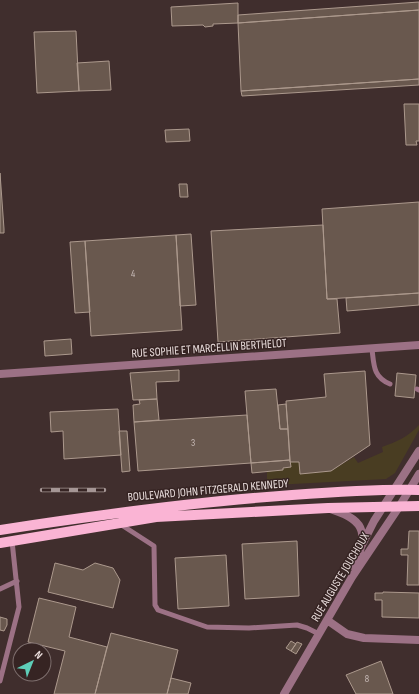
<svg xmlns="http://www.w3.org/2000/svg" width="419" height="694" font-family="'Sofia Sans Condensed',sans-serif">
  <rect width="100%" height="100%" fill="#402e2d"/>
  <path fill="#493d22" d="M419 425V430L395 473 386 479 274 485V480L267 481V471L283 470V468L291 467 290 462H299L300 474 331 471 354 457 358 463 383 452 382 447C396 442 408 437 419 425Z"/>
  <path fill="#69584e" stroke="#ac998d" d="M419 2V10L238 23V15Z
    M238 3V23L213 24V26L205 27 203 25 172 26 171 7Z
    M419 10V79L241 91 238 23Z
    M76 31 79 91 37 93 34 32Z
    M109 61 111 90 79 91 77 63Z
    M419 79V85L242 96 241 91Z
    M404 104H419V141H416L417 145H406Z
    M189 129 190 141 166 142 165 130Z
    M0 173 4 229V233H0Z
    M179 184H187L188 197H180Z
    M419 202V293L327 299 322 209Z
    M323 225 327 299H337L340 333 218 342 211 231Z
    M191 234 196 305 180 306 176 235Z
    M176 235 182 330 91 336 85 241Z
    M85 241 90 312 75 313 70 242Z
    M419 293V305L347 311 346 298Z
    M71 339 72 354 45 356 44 341Z
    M179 370V381L156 382 157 399 133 400 130 373Z
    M365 371 370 445 331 471 300 474 299 462H290L286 401 326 397 324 374Z
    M397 373 416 375 414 398 395 396Z
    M276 389 280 429H288L290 460 251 463 245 391Z
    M157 399 159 420 134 422 133 405 140 404 139 400Z
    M286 404 288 429H280L278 405Z
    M118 409 121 455 64 459 63 431 51 432 50 412Z
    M247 415 251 463 138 471 134 422Z
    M119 431H127L130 471 122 472Z
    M290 460 291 467 283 468V470L252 473 251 463Z
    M409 531H419V585H407L408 555H401V549H408Z
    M297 541 299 596 245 599 242 544Z
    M226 555 229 606 178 609 175 558Z
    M55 563 83 570 95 563 113 568 120 580 113 608 48 592Z
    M383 592 419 593V618L382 617V600H375V593H383Z
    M39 598 76 607 69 637 107 647 95 694H54L65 651 28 642Z
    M0 617 7 619V625L4 631 0 630Z
    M111 633 178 650 167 694H95Z
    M291 641 296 644 291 651 286 648Z
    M297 642 302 644 296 654 291 651Z
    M381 661 393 694H356L346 675Z
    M171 678 191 683 188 694H167Z"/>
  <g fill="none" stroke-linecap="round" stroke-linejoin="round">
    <path stroke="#9c7185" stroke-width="5" d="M372 349C374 365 373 377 390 384
      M417 389 419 390
      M120 524 154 546 155 605 158 610 207 627 249 628 297 625 307 628 319 634
      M0 589 17 581
      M0 681 19 607 12 541"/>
    <path stroke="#9c7185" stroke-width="8" d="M0 374 419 345
      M333 510C370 522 365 536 355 568
      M361 547 374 521 419 451
      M327 620 347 634 364 638 419 640
      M284 694 352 577 399 507 419 474"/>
    <path stroke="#fab4d4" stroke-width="10" d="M0 530C97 515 194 502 292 495 334 492 376 489 419 490
      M0 543 156 517 328 508 419 506"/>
    <g stroke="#a59695" stroke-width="4.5">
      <path id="rail" d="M42 490H104"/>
    </g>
    <use href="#rail" stroke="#362423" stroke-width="3" stroke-dasharray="9" stroke-linecap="butt"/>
  </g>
  <g text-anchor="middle" stroke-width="3" stroke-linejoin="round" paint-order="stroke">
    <g font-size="10" fill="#cabdba">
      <text x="133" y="277">4</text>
      <text x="193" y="446">3</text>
      <text x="367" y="682">8</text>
    </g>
    <g font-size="12" fill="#ebdfde" stroke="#362423">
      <text transform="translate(209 348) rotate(-4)" y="4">RUE SOPHIE ET MARCELLIN BERTHELOT</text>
      <text transform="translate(208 490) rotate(-5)" y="4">BOULEVARD JOHN FITZGERALD KENNEDY</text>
      <text transform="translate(340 577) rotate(-59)" y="4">RUE AUGUSTE JOUCHOUX</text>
    </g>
  </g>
  <g transform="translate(32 662) rotate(43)"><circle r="19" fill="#362423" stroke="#7e6f6e"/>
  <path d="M0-3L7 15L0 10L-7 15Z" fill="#5eceb8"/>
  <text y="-6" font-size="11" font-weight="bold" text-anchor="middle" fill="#ebdfde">N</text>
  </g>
</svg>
